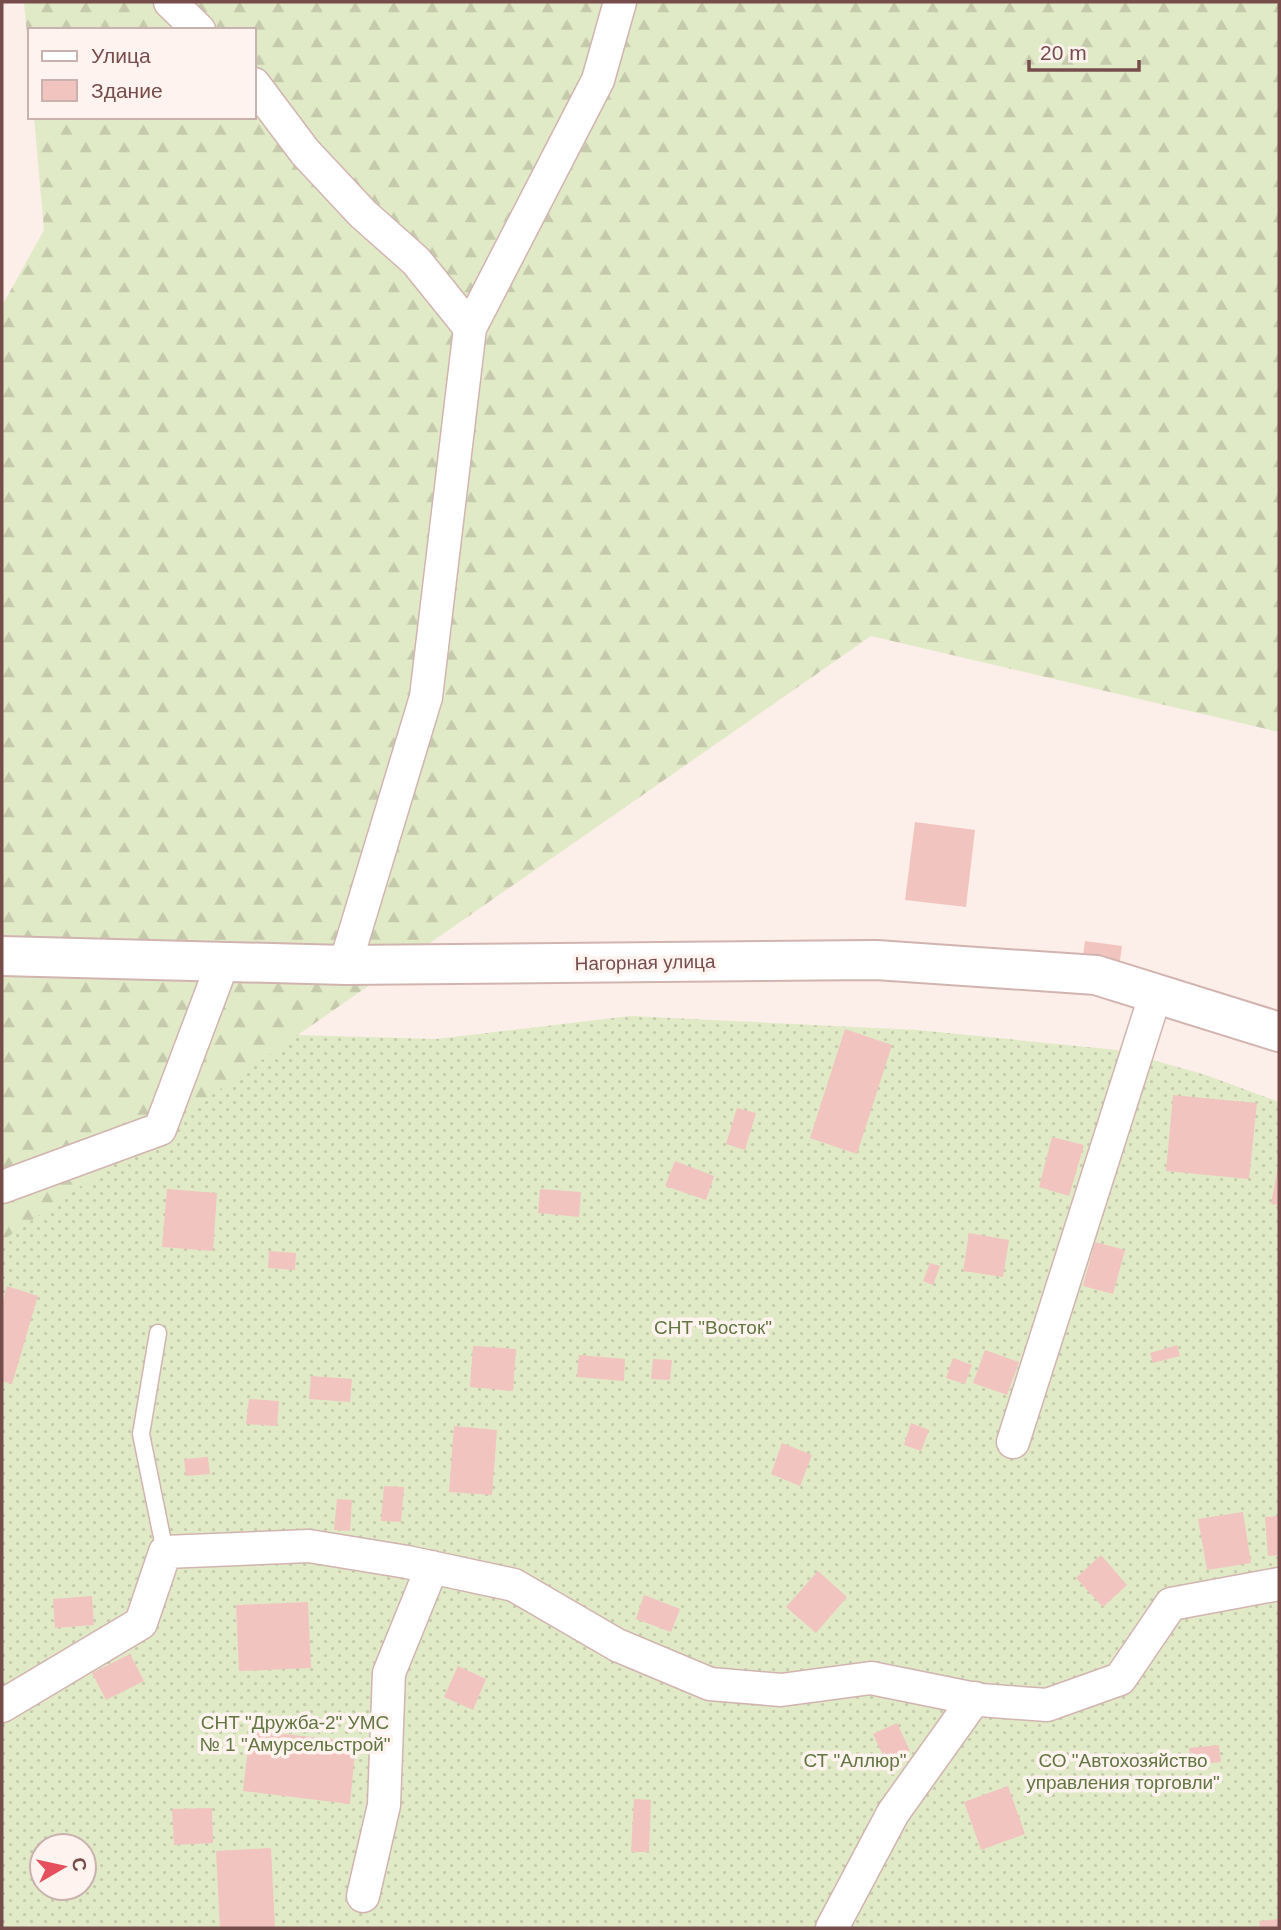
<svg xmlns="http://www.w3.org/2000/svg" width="1281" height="1930" font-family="Helvetica,sans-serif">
  <defs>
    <pattern id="grass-dots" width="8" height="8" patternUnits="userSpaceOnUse" patternTransform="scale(1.75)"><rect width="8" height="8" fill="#e1eac6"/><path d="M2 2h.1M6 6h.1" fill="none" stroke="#c5caac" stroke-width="1.8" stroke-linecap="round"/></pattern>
    <pattern id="forest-firs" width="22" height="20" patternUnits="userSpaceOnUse" patternTransform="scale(1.75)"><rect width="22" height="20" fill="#e1eac6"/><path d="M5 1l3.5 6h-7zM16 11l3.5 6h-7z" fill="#c5caac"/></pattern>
  </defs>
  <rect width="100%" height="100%" fill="#fceee8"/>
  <path fill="url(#grass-dots)" fill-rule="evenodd" d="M631 1016 917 1030 1117 1050 1206 1075 1279 1102V1928H2V1030L154 1031 436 1039ZM42 1846H84V1888H42Z"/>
  <path fill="url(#forest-firs)" d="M24 2H1279V732L871 636 2 1241V306L44 230 34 117H254V30H30V69Z"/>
  <path fill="#f2c4c0" d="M915 822 975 830 966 907 905 900Z
    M1085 941 1122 946 1119 968 1082 963Z
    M845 1029 892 1045 857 1154 810 1138Z
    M1173 1095 1257 1103 1249 1179 1166 1171Z
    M737 1108 756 1113 745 1150 726 1144Z
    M1052 1137 1084 1145 1069 1196 1039 1187Z
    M675 1161 714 1176 706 1200 665 1186Z
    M1278 1166H1279V1205L1271 1204Z
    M167 1189 217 1193 213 1251 162 1247Z
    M540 1189 581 1192 579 1217 538 1213Z
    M969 1233 1009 1240 1003 1277 963 1271Z
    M1095 1242 1125 1250 1113 1294 1083 1286Z
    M269 1251 296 1253 295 1270 268 1268Z
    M930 1263 940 1266 933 1285 923 1281Z
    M7 1286 38 1296 12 1384 2 1381V1305Z
    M1177 1345 1180 1356 1153 1363 1150 1353Z
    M473 1346 516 1349 513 1391 470 1387Z
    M985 1350 1019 1362 1007 1395 973 1383Z
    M579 1355 625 1359 624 1381 577 1377Z
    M953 1358 972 1365 965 1384 946 1378Z
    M653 1359 672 1360 670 1380 651 1379Z
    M311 1376 352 1379 350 1402 309 1399Z
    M249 1399 279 1401 277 1426 246 1424Z
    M911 1423 929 1430 921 1451 904 1445Z
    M454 1426 497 1430 492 1495 449 1492Z
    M782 1443 812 1455 800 1486 771 1474Z
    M208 1457 210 1474 186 1476 184 1459Z
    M384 1486 404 1487 401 1522 381 1521Z
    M337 1499 352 1500 350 1531 334 1530Z
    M1243 1512 1251 1563 1207 1570 1198 1519Z
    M1279 1516V1555L1268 1556 1265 1517Z
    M1101 1555 1127 1585 1103 1607 1076 1578Z
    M818 1571 847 1597 816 1633 786 1607Z
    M644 1595 680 1609 671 1632 636 1619Z
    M92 1596 94 1625 55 1628 53 1599Z
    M308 1602 311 1668 239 1671 236 1605Z
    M130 1654 144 1681 106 1700 92 1673Z
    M458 1666 486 1679 473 1710 444 1697Z
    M897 1723 910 1751 886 1762 873 1734Z
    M250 1730 356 1742 350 1804 243 1791Z
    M1219 1745 1221 1762 1191 1765 1189 1748Z
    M1008 1786 1025 1834 981 1850 964 1802Z
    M634 1799 651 1800 649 1852H631Z
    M212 1808 213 1843 174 1845 172 1809Z
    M271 1848 275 1928H220L216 1851Z
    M1279 1919V1928H1260L1259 1921Z"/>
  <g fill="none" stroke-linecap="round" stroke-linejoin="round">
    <g stroke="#d1b4b0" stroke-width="19">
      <path id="service" d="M158 1333 141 1434 165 1552"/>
    </g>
    <g stroke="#d1b4b0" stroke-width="35">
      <path id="minor" d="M170 2 199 30
        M254 84 305 152 363 214 416 261 470 328
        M345 965 426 697 470 328 598 80 620 2
        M2 1187 160 1129 223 962
        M1013 1442 1156 993
        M2 1706 141 1623 165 1552 309 1546 407 1562 514 1585 617 1645 710 1684 781 1690 871 1678 980 1700 1047 1705 1120 1679 1171 1604 1279 1584
        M363 1896 384 1805 389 1673 432 1567
        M832 1928 893 1813 975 1698"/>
    </g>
    <g stroke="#d1b4b0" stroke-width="42">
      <path id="tertiary" d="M2 956 345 965 876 960 1096 975 1279 1032"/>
    </g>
    <use href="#service" stroke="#fff" stroke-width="16"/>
    <use href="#minor" stroke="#fff" stroke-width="32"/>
    <use href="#tertiary" stroke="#fff" stroke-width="38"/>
  </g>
  <g text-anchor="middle" stroke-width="7" stroke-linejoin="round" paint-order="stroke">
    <g font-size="19" fill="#774d4c" stroke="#fff3ef">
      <text transform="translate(645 962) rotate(-1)" y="7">Нагорная улица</text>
    </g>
    <g font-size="19" fill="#627641" stroke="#fff3ef">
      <text x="713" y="1334">СНТ "Восток"</text>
      <text x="295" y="1729">СНТ "Дружба-2" УМС<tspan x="295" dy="22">№ 1 "Амурсельстрой"</tspan></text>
      <text x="855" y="1767">СТ "Аллюр"</text>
      <text x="1123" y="1767">СО "Автохозяйство<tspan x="1123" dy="22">управления торговли"</tspan></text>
    </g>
  </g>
  <rect width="1281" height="1930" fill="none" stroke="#774d4c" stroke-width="7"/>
  <rect x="28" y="28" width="228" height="91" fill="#fff3ef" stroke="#c9b1ae" stroke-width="2"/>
  <rect x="42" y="51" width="35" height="10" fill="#ffffff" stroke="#c9b1ae" stroke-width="2"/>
  <text x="91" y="63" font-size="21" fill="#774d4c">Улица</text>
  <rect x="42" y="80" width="35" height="21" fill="#f2c4c0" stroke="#c9b1ae" stroke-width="2"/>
  <text x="91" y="98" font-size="21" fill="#774d4c">Здание</text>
  <g transform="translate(63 1867) rotate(81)"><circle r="33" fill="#fff3ef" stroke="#c9b1ae" stroke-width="2"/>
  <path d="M0-5L12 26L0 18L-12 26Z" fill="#e54f5e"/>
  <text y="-10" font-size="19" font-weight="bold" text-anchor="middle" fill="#774d4c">С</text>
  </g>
  <path d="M1029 60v10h110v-10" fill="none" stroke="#774d4c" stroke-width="3.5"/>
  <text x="1040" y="60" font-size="21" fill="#774d4c" stroke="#fff3ef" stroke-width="5" paint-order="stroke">20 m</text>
</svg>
